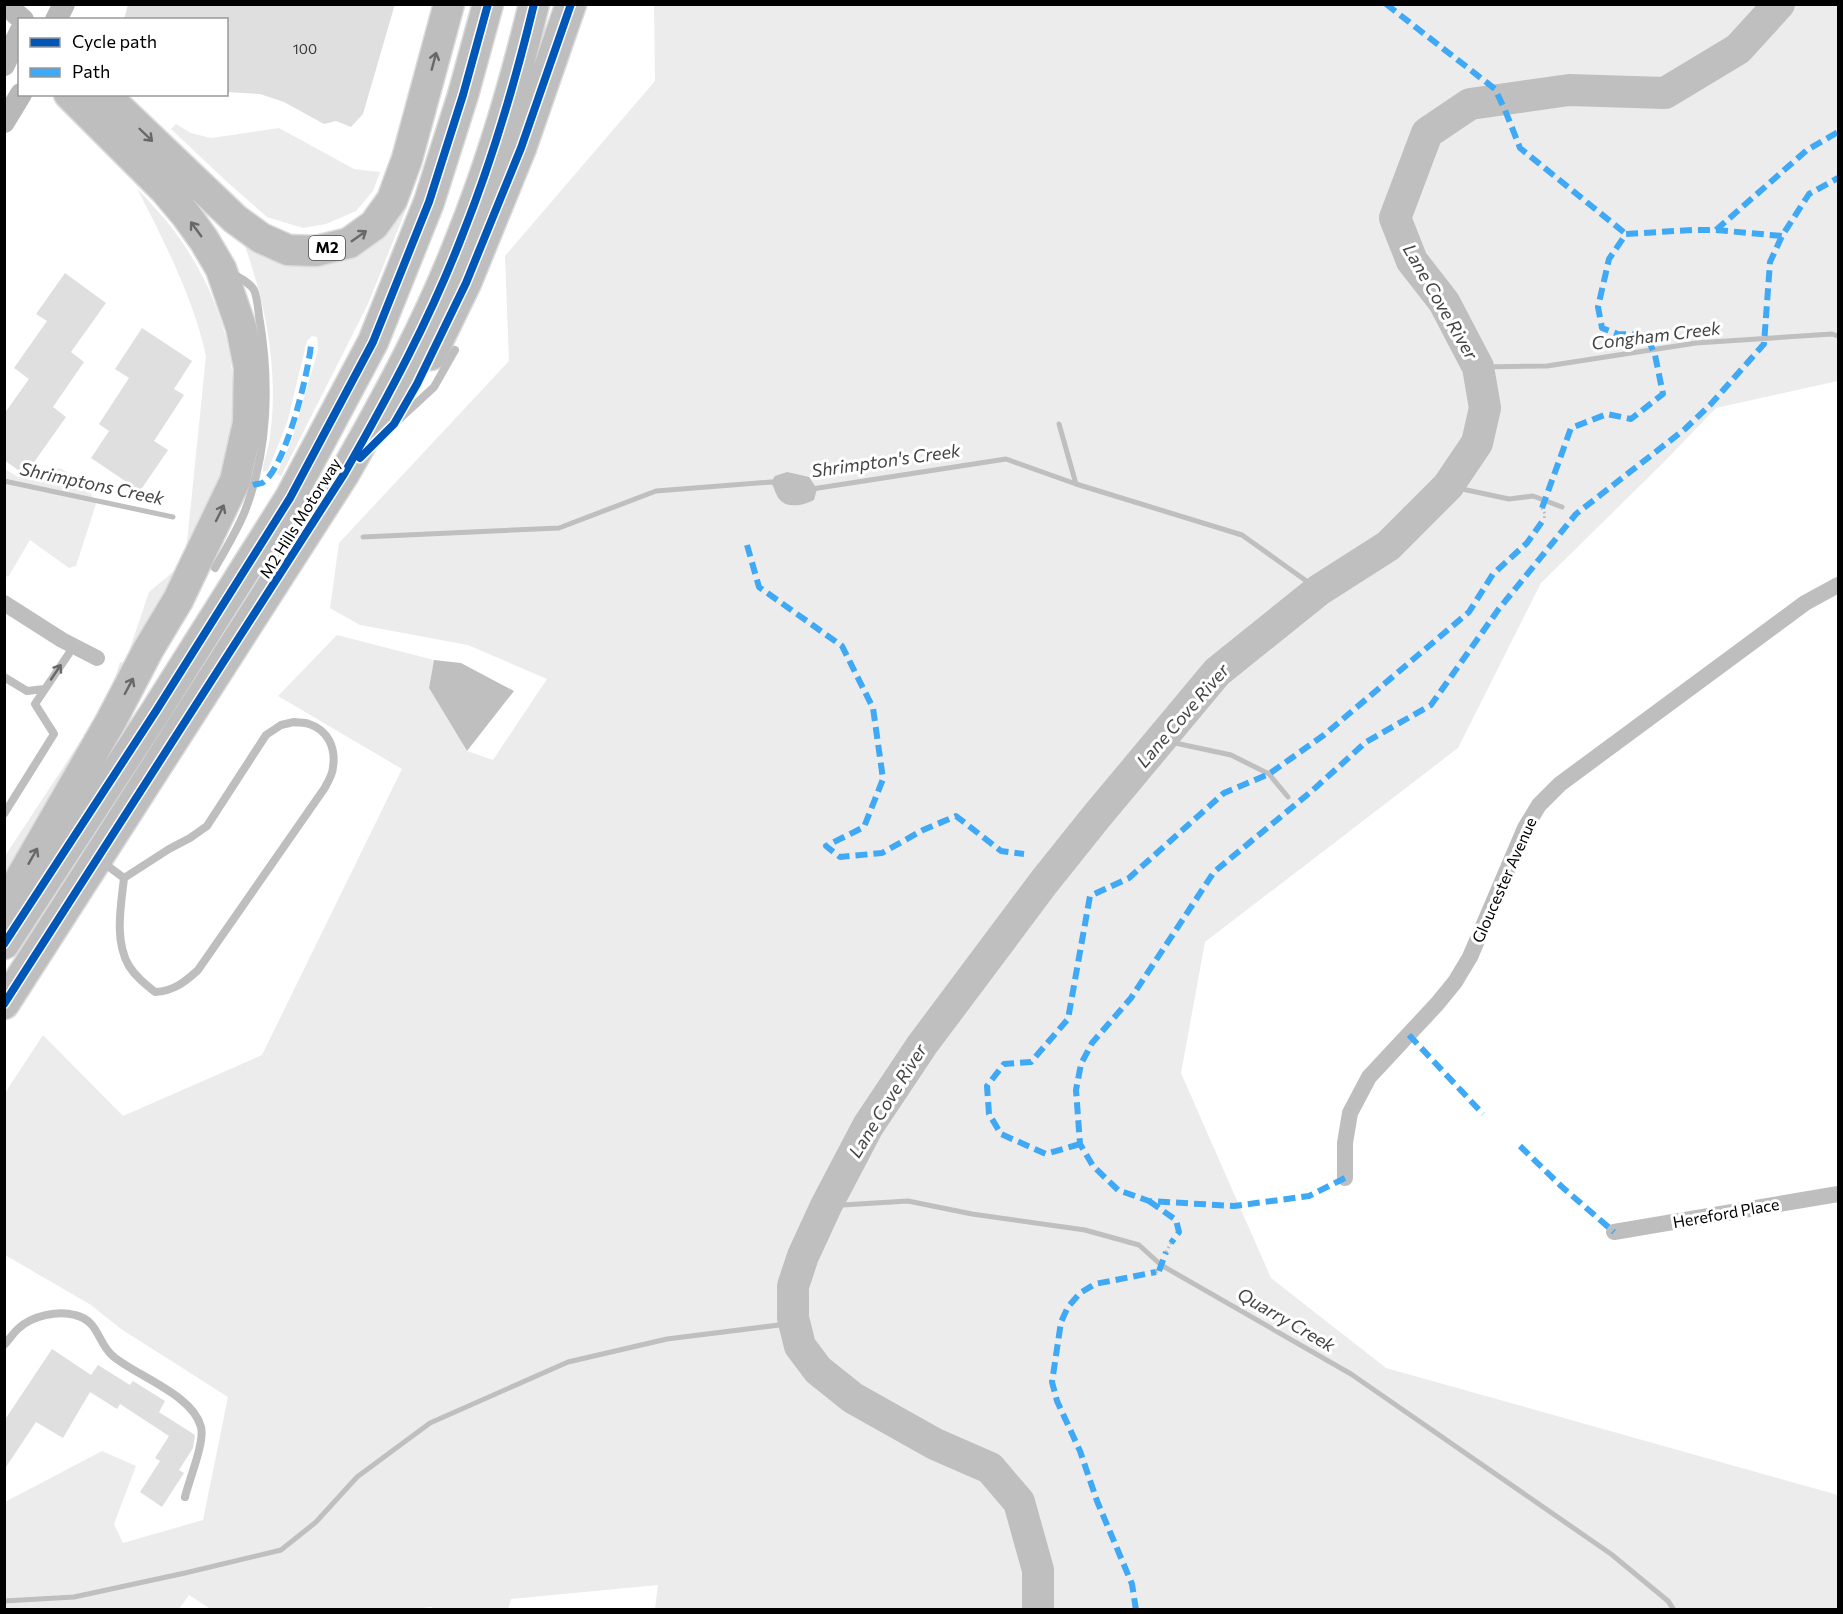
<svg xmlns="http://www.w3.org/2000/svg" width="1843" height="1614" font-family="Commissioner,sans-serif">
  <rect width="100%" height="100%" fill="#fff"/>
  <path fill="#ececec" d="M654 5H1838V381L1716 408 1664 462 1541 583 1458 748 1205 942 1181 1073 1271 1278 1386 1368 1838 1495V1609H655L658 1585 511 1599 508 1610H433L432 1607 405 1610H212L189 1595 179 1609H5V1502L102 1451 136 1466 114 1524 123 1543 203 1520 228 1397 121 1329 91 1305 5 1255V1093L43 1035 123 1116 262 1055 402 769 278 696 337 635 434 660 429 688 467 751 493 760 547 679 468 645 360 625 330 608 339 543 509 361 505 256 655 81Z
    M176 124 191 133 211 138 279 128 354 169 380 172 373 191 356 211 326 224 303 228 267 217 226 181 171 129Z
    M137 188C151 204 166 219 178 236 202 270 221 310 229 351 252 470 182 576 126 675 87 746 45 817 5 887V856L108 699 120 662 125 663 149 592 185 562 206 356C193 296 164 242 137 188Z
    M404 206 407 207 368 304 281 476 277 474 292 439 318 350 317 337 312 336 307 341 287 423 268 470 263 472V467C265 457 269 446 270 436 279 371 266 306 245 246L268 255 292 260Z
    M60 468 86 484 96 504 76 566 69 568 30 540 8 577 4 574 5 469 18 477Z"/>
  <path fill="#bfbfbf" d="M787 472 809 477 817 489 814 500C804 505 789 509 780 500 776 496 774 487 771 482L775 476Z
    M434 660 461 663 514 691 467 751 429 688Z"/>
  <g fill="none" stroke-linecap="round" stroke-linejoin="round">
    <path stroke="#bfbfbf" stroke-width="5" d="M1478 367 1547 366 1696 343 1832 334 1838 336
      M1059 424 1076 484
      M4 481 173 517
      M1448 486 1509 499 1533 496 1562 507
      M812 489 1006 459 1076 484 1242 535 1319 590
      M363 537 559 528 656 491 771 482 776 483
      M1161 740 1231 755 1269 774 1288 797
      M826 1206 908 1201 972 1214 1085 1230 1139 1245 1161 1265 1351 1374 1611 1554 1668 1601 1674 1610
      M4 1601 74 1597 185 1573 281 1550 316 1522 357 1477 430 1423 568 1362 667 1339 795 1323"/>
    <path stroke="#bfbfbf" stroke-width="32" d="M1038 1610V1570L1019 1502 990 1468 935 1444 853 1398 818 1370 800 1346 793 1318V1286L803 1256 826 1206 868 1126 922 1045 1044 882 1096 817 1217 672 1319 590 1388 546 1448 486 1477 443 1485 408 1478 367 1444 302 1412 261 1395 218 1427 133 1470 104 1569 90 1665 93 1738 49 1779 4"/>
  </g>
  <path fill="#dfdfdf" d="M128 4H395L363 114 351 127 336 121 324 124 284 102 260 94 226 92V20H124Z
    M65 273 106 303 71 352 84 362 53 407 66 417 25 475 4 460V414L29 379 14 368 47 321 36 314Z
    M142 328 192 361 174 389 184 395 154 441 168 450 140 491 91 458 109 431 99 424 129 378 115 369Z
    M52 1349 91 1375 98 1365 130 1385 133 1381 165 1401 159 1412 195 1435 193 1448 179 1470 184 1473 162 1507 140 1492 160 1461 155 1458 169 1436 120 1404 117 1409 90 1392 63 1438 36 1422 4 1470V1421Z"/>
  <g fill="none" stroke-linecap="round" stroke-linejoin="round">
    <g stroke="#dbdbdb" stroke-width="33">
      <path id="highway" d="M104 94 235 219 261 238 288 250 316 251 349 243 374 225 392 200 407 159 449 4
        M431 355 466 283 521 148 571 4
        M4 907 111 721 148 650 178 600 235 481 248 423 249 367 241 327 221 269 204 240 186 215 165 190 69 94
        M4 944 156 711 290 498 373 342 429 202 463 95 488 4
        M4 1004 344 474C388 397 430 319 462 236 492 161 515 83 534 4"/>
    </g>
    <path stroke="#b9b9b9" stroke-width="3" stroke-dasharray="1.5 3" stroke-linecap="butt" d="M1542 508 1545 514 1544 519
      M1166 1252 1171 1243
      M1156 1272 1159 1271"/>
    <path stroke="#bebebe" stroke-width="8" d="M394 424 434 387 455 350
      M215 568C225 550 237 531 245 511 268 452 270 384 260 322 258 312 258 299 254 290 249 282 240 278 232 274
      M4 677 27 691 44 689
      M294 722C298 723 304 722 309 724 328 730 336 748 333 767 333 774 328 782 324 789L198 970C185 982 174 991 155 992 145 984 136 977 129 966 114 941 121 905 124 878L169 849 190 838 207 826 266 735 281 725Z
      M4 814 54 734 35 704 74 646
      M101 861 124 878
      M4 1345C9 1340 13 1333 19 1328 32 1316 58 1310 75 1315 100 1321 97 1344 114 1357 137 1376 193 1395 201 1427 205 1442 189 1480 185 1497"/>
    <path stroke="#bebebe" stroke-width="16" d="M4 603 62 640 97 658
      M1345 1178V1143L1350 1113 1369 1077 1437 1004 1455 982 1470 957 1525 828 1539 805 1560 784 1805 603 1838 585
      M1614 1232 1838 1194"/>
    <path stroke="#b8b8b8" stroke-width="22" d="M5 4 23 20
      M56 20 64 4
      M4 65 20 32
      M4 122 21 94"/>
    <use href="#highway" stroke="#bebebe" stroke-width="30"/>
    <path stroke="#3fa9f5" stroke-width="6" stroke-dasharray="12 6" stroke-linecap="butt" d="M1386 4 1495 89 1505 110 1520 148 1626 234
      M1716 230 1782 236
      M253 485C256 484 259 484 262 483 285 470 309 371 311 344
      M1542 508 1571 428 1607 414 1631 419 1663 394 1655 355 1647 337 1644 335 1618 334 1602 328 1598 307 1609 259 1626 234 1692 230H1716L1807 150 1838 132
      M747 545 759 587 842 646 873 708 883 779 864 827 826 846 840 857 882 853 923 830 956 816 1001 851 1024 854
      M1409 1035 1483 1114
      M1080 1144 1046 1154 1001 1134 989 1114 987 1086 1004 1064 1031 1062 1068 1019 1090 896 1129 878 1224 793 1269 774 1324 735 1469 612 1493 574 1527 543 1544 519
      M1520 1146 1561 1186 1614 1232
      M1345 1178 1309 1196 1234 1206 1149 1201 1118 1190 1093 1166 1080 1144 1076 1090 1081 1064 1092 1043 1131 998 1214 872 1313 790 1366 742 1431 705 1498 610 1576 514 1685 429 1711 404 1764 344 1770 262 1782 236 1809 194 1838 178
      M1149 1201 1176 1220 1179 1232 1171 1243
      M1159 1271 1166 1252
      M1136 1610 1132 1584 1097 1501 1080 1451 1057 1401 1052 1382 1061 1322 1068 1307 1080 1293 1095 1284 1156 1272"/>
    <g stroke="#fff" stroke-width="11">
      <path id="cycleway" d="M360 458 394 424 417 384 466 283 521 148 571 4
        M4 944 156 711 290 498 373 342 429 202 463 95 488 4
        M4 1004 344 474C388 397 430 319 462 236 492 161 515 83 534 4"/>
    </g>
    <use href="#cycleway" stroke="#0057b8" stroke-width="8"/>
  </g>
  <defs><path id="oneway-shaft" d="M-6 0H5M1.5-3L5.5 0L1.5 3" fill="none" stroke-width="1.6" stroke-linecap="round" stroke-linejoin="round" transform="scale(1.5)"/></defs>
  <g stroke="#686868">
    <use href="#oneway-shaft" transform="translate(434 61) rotate(-75)"/>
    <use href="#oneway-shaft" transform="translate(146 135) rotate(44)"/>
    <use href="#oneway-shaft" transform="translate(196 229) rotate(-126)"/>
    <use href="#oneway-shaft" transform="translate(359 236) rotate(-35)"/>
    <use href="#oneway-shaft" transform="translate(220 513) rotate(-64)"/>
    <use href="#oneway-shaft" transform="translate(56 672) rotate(-56)"/>
    <use href="#oneway-shaft" transform="translate(129 686) rotate(-62)"/>
    <use href="#oneway-shaft" transform="translate(33 856) rotate(-60)"/>
  </g>
  <g text-anchor="middle" stroke-width="6" stroke-linejoin="round" paint-order="stroke">
    <g font-size="14" fill="#383838">
      <text x="305" y="54">100</text>
    </g>
    <rect fill="#fff" stroke="#4c4c4c" stroke-width="1.5" x="309" y="236" width="36" height="24" rx="4.5"/>
    <g font-size="15" font-weight="bold" fill="#000">
      <text x="327" y="253">M2</text>
    </g>
    <g font-size="16" fill="#000" stroke="#fff">
      <text transform="translate(300 518) rotate(-58)" y="6">M2 Hills Motorway</text>
      <text transform="translate(1504 880) rotate(-66)" y="6">Gloucester Avenue</text>
      <text transform="translate(1726 1213) rotate(-10)" y="6">Hereford Place</text>
    </g>
    <g font-size="18" font-style="italic" fill="#444" stroke="#fff">
      <text transform="translate(1440 302) rotate(60)" y="6">Lane Cove River</text>
      <text transform="translate(1656 336) rotate(-7)" y="6">Congham Creek</text>
      <text transform="translate(886 461) rotate(-8)" y="6">Shrimpton's Creek</text>
      <text transform="translate(92 484) rotate(12)" y="6">Shrimptons Creek</text>
      <text transform="translate(1183 716) rotate(-49)" y="6">Lane Cove River</text>
      <text transform="translate(888 1101) rotate(-58)" y="6">Lane Cove River</text>
      <text transform="translate(1286 1320) rotate(30)" y="6">Quarry Creek</text>
    </g>
  </g>
  <rect width="1843" height="1614" fill="none" stroke="#000000" stroke-width="12"/>
  <rect x="18" y="18" width="210" height="78" fill="#ffffff" stroke="#999999" stroke-width="1.5"/>
  <rect x="30" y="38" width="30" height="9" fill="#0057b8" stroke="#999999" stroke-width="1.5"/>
  <text x="72" y="48" font-size="18" fill="#000000">Cycle path</text>
  <rect x="30" y="68" width="30" height="9" fill="#3fa9f5" stroke="#999999" stroke-width="1.5"/>
  <text x="72" y="78" font-size="18" fill="#000000">Path</text>
</svg>
